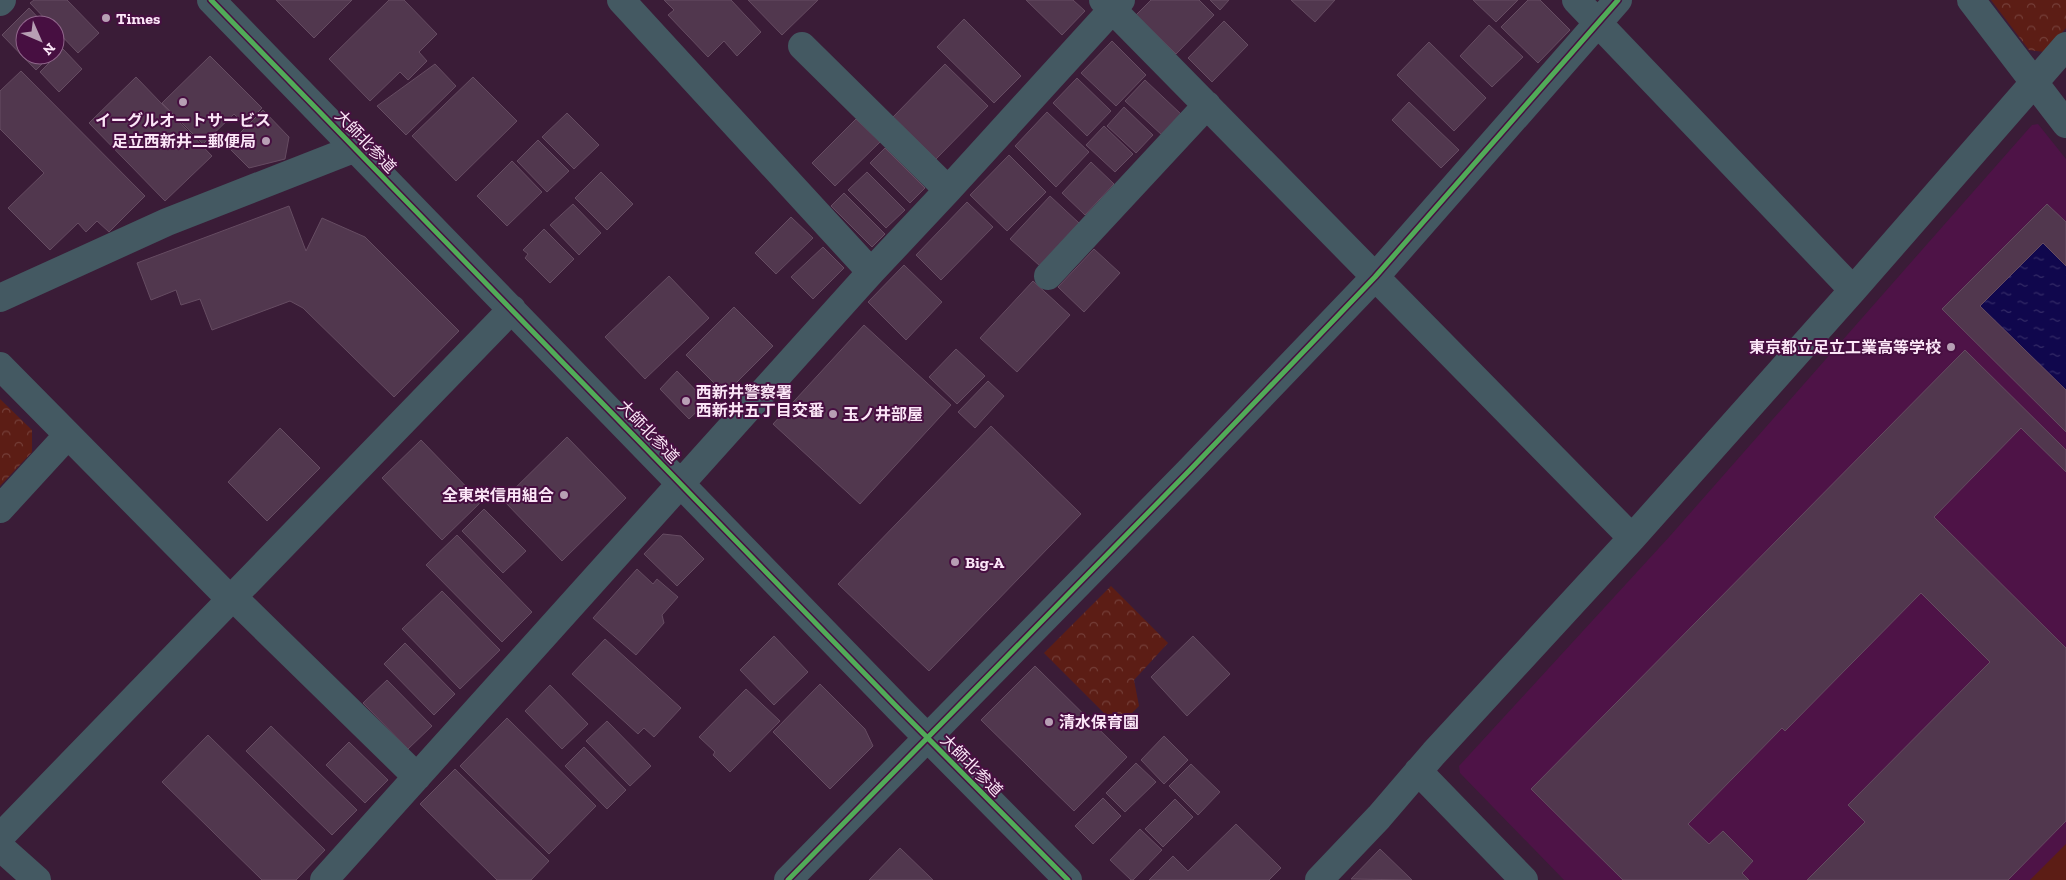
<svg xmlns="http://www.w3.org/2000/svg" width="2066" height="880" font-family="'Zilla Slab','Noto Sans JP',serif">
  <defs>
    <pattern id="park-crowns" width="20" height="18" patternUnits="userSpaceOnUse" patternTransform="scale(1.25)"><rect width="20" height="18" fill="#5c1d15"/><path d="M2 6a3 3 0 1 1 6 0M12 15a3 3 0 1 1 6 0" fill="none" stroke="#743e38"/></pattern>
    <pattern id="water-ripples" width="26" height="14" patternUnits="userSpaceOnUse" patternTransform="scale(1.25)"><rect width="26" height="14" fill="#10074d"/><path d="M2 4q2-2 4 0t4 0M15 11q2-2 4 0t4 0" fill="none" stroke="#342b67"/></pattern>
  </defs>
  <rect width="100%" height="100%" fill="#3a1c37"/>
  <path fill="#4e1347" d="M2038 124 2066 159V880H1564L1460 773 1459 766 1670 536 2032 125Z"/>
  <path fill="url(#park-crowns)" d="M1991 0H2066V28L2045 52 2029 50Z
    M0 399 32 430V452L0 486Z
    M1111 586 1168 643 1134 680 1139 706 1118 727 1044 653Z"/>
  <path fill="#5c1d15" d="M2066 844V880H2030Z"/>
  <path fill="url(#water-ripples)" d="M2043 243 2066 266V390L1980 306Z"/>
  <path fill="#51374e" stroke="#664c62" d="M34 0H67L99 33 78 53 55 29V25H51L30 3Z
    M276 0H352L314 38Z
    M389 0H404L437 34 419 52 427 61 408 80 400 72 370 101 329 59Z
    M664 0H731L761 32 737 56 724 41 708 57 668 15 674 10Z
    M748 0H818L782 35Z
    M1026 0H1073L1085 11 1062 35Z
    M1151 0H1199L1214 15 1176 54 1136 15Z
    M1210 0H1229L1220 10Z
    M1291 0H1335L1315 22Z
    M1473 0H1518L1496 22Z
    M1528 0H1540L1570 30 1538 63 1501 27Z
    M29 8 45 25H25V55H51L36 70 2 35Z
    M964 19 1021 76 994 103 937 47Z
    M1224 21 1248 45 1212 82 1188 58Z
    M1489 25 1523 57 1492 87 1460 56Z
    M55 35 63 44 55 51Z
    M1112 41 1146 75 1116 106 1081 73Z
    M1429 42 1486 98 1454 131 1397 75Z
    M63 49 82 69 59 92 40 72Z
    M210 56 262 108 245 125 234 114 203 144 162 103Z
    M435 64 456 86 406 135 377 106Z
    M945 64 988 106 936 159 893 117Z
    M21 71 145 196 109 232 97 221 86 232 78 223 50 250 8 208 44 173 0 129V91Z
    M136 77 212 156 165 201 89 123Z
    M473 77 517 121 456 181 412 136Z
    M1077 78 1111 111 1087 136 1053 103Z
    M1145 80 1182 115 1163 136 1125 101Z
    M1409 102 1459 150 1441 168 1392 120Z
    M1124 107 1153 135 1136 153 1107 126Z
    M263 110 289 137 285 159 249 168 227 146Z
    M1047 112 1089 152 1056 187 1015 146Z
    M567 113 599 145 574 169 542 137Z
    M856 119 880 142 835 186 812 163Z
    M1104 126 1133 154 1115 172 1086 145Z
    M538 140 569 171 547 192 517 161Z
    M885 148 925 188 910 203 870 163Z
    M1009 155 1046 192 1007 231 970 195Z
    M512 161 542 192 507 226 477 196Z
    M1091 162 1114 184 1085 215 1062 193Z
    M601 172 633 204 607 230 575 198Z
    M867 172 905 210 886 228 848 190Z
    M844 193 885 234 872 247 831 206Z
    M1050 196 1079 223 1040 266 1010 239Z
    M967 202 993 227 941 280 916 255Z
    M573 204 601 233 579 255 550 225Z
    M2047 204 2066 222V266L2043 243 1980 306 2066 390V432L1942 309Z
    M289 206 306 251 322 218 365 237 459 331 394 397 303 308 290 301 212 330 200 299 181 305 176 290 151 300 137 263Z
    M791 217 813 238 776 274 755 253Z
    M544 229 574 259 550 283 525 258 528 254 523 250Z
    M823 247 844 268 813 299 791 277Z
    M1094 249 1120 273 1084 312 1058 287Z
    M904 265 942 302 906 340 868 302Z
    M669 276 709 318 645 379 605 337Z
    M1033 281 1070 315 1017 372 980 338Z
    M734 307 773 346 725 394 686 355Z
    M864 325 951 405 860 504 773 424Z
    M956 349 985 376 957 404 929 377Z
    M1965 350 2066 450V472L2021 428 1934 517 2066 648V821L2008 880H1807L1865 822 1848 805 1990 662 1921 593 1785 731 1782 728 1688 824 1709 844 1723 831 1753 861 1742 873 1749 880H1623L1531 789Z
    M677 371 707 402 689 419 660 389Z
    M988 381 1004 396 975 428 958 412Z
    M991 426 1081 514 929 671 838 584Z
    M280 428 320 468 267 521 228 482Z
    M567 437 626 498 562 561 503 500Z
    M421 440 481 502 442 540 382 478Z
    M484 509 526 551 503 573 462 531Z
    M663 534 681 536 704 559 677 586 644 554Z
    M457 535 532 612 502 642 426 565Z
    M637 569 653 584 657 579 678 597 662 615 664 623 636 655 593 618Z
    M442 591 500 650 460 689 402 629Z
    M774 636 808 672 774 705 740 670Z
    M1193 636 1230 674 1187 716 1151 677Z
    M605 639 681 708 654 737 644 728 638 734 572 674Z
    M405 643 455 694 434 715 384 664Z
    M1035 666 1127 757 1074 811 981 720Z
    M387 680 432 726 408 749 363 703Z
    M820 684 865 729 873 746 830 789 773 732Z
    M550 685 588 724 562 749 525 711Z
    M746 689 780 721 730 772 713 755 715 752 699 737Z
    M507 718 596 806 549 854 460 766Z
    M607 721 651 766 630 786 586 741Z
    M271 726 357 810 332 835 246 751Z
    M208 735 325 850 296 880H262L162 782Z
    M1164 736 1188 760 1164 784 1141 760Z
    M349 742 388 780 365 803 326 765Z
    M584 747 626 790 607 809 565 766Z
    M1136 763 1156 782 1125 812 1106 793Z
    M1191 764 1220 792 1198 815 1169 786Z
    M455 769 549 861 531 880H497L420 804Z
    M1103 798 1121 816 1093 844 1075 826Z
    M1175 799 1193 817 1163 847 1145 829Z
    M1236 824 1281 868 1269 880H1149L1173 856 1188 871Z
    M1140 829 1162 850 1133 880H1131L1110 860Z
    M900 848 933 880H869Z
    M1380 849 1412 880 1351 879Z"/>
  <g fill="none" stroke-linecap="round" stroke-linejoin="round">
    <path stroke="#445962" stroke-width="28" d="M211 0 900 710 1068 880
      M621 0 871 272
      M1103 0 1632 538
      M1576 0 1853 290
      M1971 0 2066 124
      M0 2 2 0
      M802 46 948 190
      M1048 276 1207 105
      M0 298 167 222 356 148
      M0 366 231 600
      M0 509 67 436
      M233 597 417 777
      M1418 771 1524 880
      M0 837 512 309
      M0 847 37 880
      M324 880 871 272 948 190 1121 0
      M788 880 1189 471 1375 277 1618 0
      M1319 880 1379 817 1434 753 1632 538 1853 290 2066 46"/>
    <g stroke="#470f41" stroke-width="8">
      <path id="cycleway" d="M211 0 900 710 1068 880
        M788 880 1189 471 1375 277 1618 0"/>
    </g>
    <use href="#cycleway" stroke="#51ab58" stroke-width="5"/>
  </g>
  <g fill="#b79fb4" stroke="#470f41" stroke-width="2">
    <circle cx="106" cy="18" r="5"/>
    <circle cx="183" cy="102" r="5"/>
    <circle cx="266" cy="141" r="5"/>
    <circle cx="1951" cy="347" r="5"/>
    <circle cx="686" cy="401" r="5"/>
    <circle cx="833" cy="414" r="5"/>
    <circle cx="564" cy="495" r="5"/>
    <circle cx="955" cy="562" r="5"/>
    <circle cx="1049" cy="722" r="5"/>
  </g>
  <g text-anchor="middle" stroke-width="4" stroke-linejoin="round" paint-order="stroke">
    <g font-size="16" font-weight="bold" fill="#fbe6f7" stroke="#470f41" text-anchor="start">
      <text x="116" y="24">Times</text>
      <text x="183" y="126" text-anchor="middle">イーグルオートサービス</text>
      <text x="256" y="147" text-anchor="end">足立西新井二郵便局</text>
      <text x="1941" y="353" text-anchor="end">東京都立足立工業高等学校</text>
      <text x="696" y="398">西新井警察署<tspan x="696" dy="18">西新井五丁目交番</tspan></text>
      <text x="843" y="420">玉ノ井部屋</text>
      <text x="554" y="501" text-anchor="end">全東栄信用組合</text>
      <text x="965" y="568">Big-A</text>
      <text x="1059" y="728">清水保育園</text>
    </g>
    <g font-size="16" fill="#fbe6f7" stroke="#470f41">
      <text transform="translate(366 141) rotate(46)" y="6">大師北参道</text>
      <text transform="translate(649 431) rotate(46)" y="6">大師北参道</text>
      <text transform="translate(972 765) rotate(45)" y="6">大師北参道</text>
    </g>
  </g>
  <g transform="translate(40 40) rotate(135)"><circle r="24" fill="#470f41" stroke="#8f658a"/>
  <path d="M0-4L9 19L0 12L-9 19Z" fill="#b79fb4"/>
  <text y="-8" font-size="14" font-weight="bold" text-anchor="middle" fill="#fbe6f7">N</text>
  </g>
</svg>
